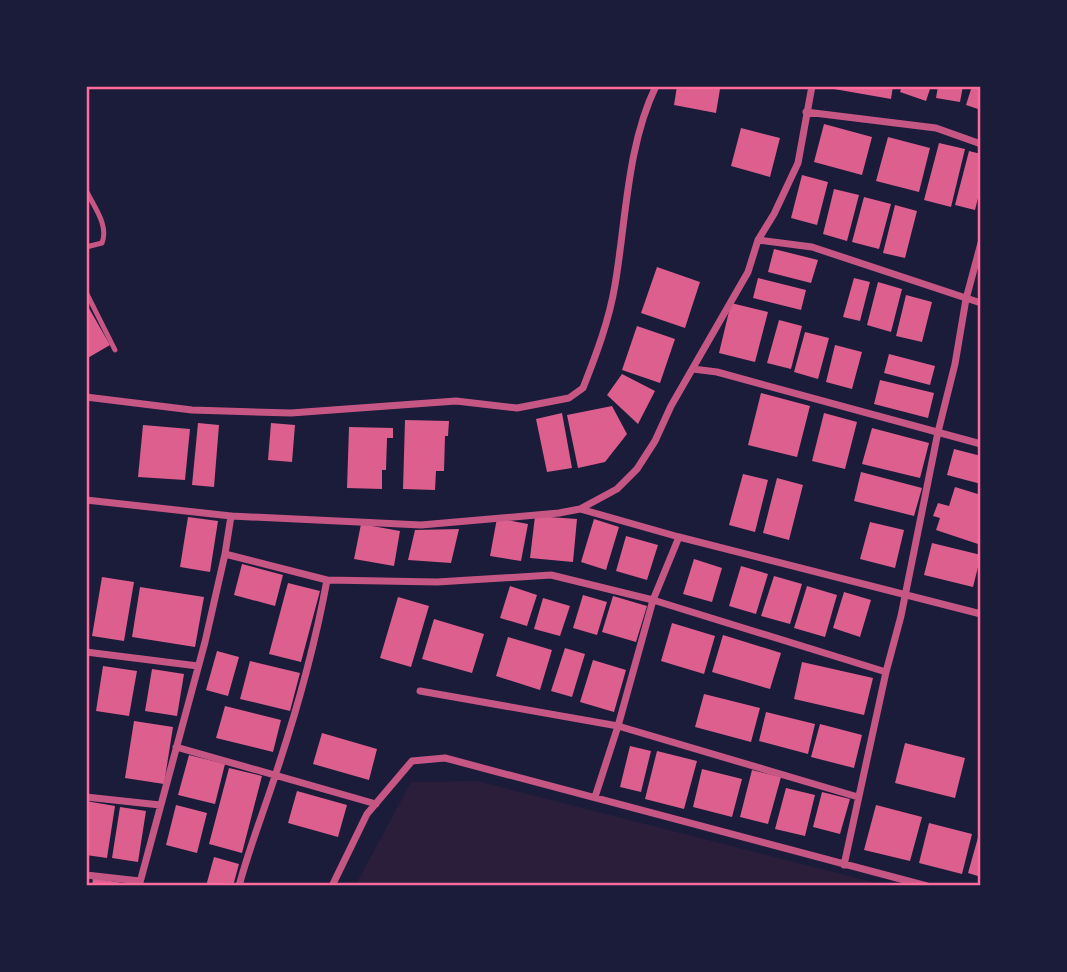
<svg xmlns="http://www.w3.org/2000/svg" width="1067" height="972" font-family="'Titillium Web',sans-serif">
  <rect width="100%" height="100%" fill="#1b1b3a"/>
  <path fill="#2a1e3b" d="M477 781 888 886H355L411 782Z"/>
  <path fill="#dd5f8e" d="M677 86H703L720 89 716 113 674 105Z
    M835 86H893L891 99 834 89Z
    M902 86H931L926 101 900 92Z
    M938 86H963L960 102 936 98Z
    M972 86H981V110L966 105Z
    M824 124 872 137 862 175 814 162Z
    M741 128 780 138 770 177 731 166Z
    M888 137 930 148 919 192 876 181Z
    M939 143 965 149 951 207 924 200Z
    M969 151 981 154V186L975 210 955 205Z
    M802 175 828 182 817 225 791 218Z
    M834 189 859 195 847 241 823 234Z
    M864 197 891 204 879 249 852 242Z
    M895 205 917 211 905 258 883 253Z
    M774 249 818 260 811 283 768 272Z
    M657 267 700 282 685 328 641 313Z
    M758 278 806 290 801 310 753 298Z
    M854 278 870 282 860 321 843 317Z
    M878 282 902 289 891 332 867 325Z
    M906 295 932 302 922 342 896 336Z
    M86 303 110 345 86 359Z
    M731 303 768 312 755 362 719 353Z
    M779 320 802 326 791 369 767 363Z
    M637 326 675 339 660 383 622 370Z
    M805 332 829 338 818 379 794 372Z
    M835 345 862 352 852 389 826 382Z
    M889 354 935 366 930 385 884 373Z
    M622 374 655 391 638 424 607 395Z
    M880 380 934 393 928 418 874 404Z
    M761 393 810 406 797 457 748 445Z
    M612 406 627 434 605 462 578 468 567 415Z
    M562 413 572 468 547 472 536 419Z
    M824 413 857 422 845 469 812 461Z
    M405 420 449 421 448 436H445L444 471H436L435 490 403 489Z
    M198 423 219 425 214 487 192 485Z
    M271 423 295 425 292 462 268 460Z
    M143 425 190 429 185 480 138 477Z
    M349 427 393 428V438H387L386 470H382V489L347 488Z
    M872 428 929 443 920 478 862 464Z
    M954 449 981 456V484L947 475Z
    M861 472 922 488 914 516 854 501Z
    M743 474 768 480 755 532 729 525Z
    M777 478 803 485 789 540 763 533Z
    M955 487 981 495V545L936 530 940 518 933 516 938 503 949 506Z
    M535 516 577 519 573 562 530 558Z
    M188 517 218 521 210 572 180 567Z
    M497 518 528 524 521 561 490 556Z
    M594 519 619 527 606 570 581 562Z
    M870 522 904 530 895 568 860 559Z
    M361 524 400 531 394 566 354 559Z
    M459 529 451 563 408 560 415 530Z
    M626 536 658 545 647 580 616 571Z
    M932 543 981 555 973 587 924 575Z
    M694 559 722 568 712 602 683 594Z
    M242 564 283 575 275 606 234 595Z
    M741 566 768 574 756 614 729 606Z
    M774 576 802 584 790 624 761 616Z
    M102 577 134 582 124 641 92 636Z
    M288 583 320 591 301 662 269 654Z
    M510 586 537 595 527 626 500 618Z
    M807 586 837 595 825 637 794 628Z
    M140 587 204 597 195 647 132 637Z
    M844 592 871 600 860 637 833 628Z
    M583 595 607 602 597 635 573 628Z
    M613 596 647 606 636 642 602 632Z
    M398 597 429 606 411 667 380 658Z
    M543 598 570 606 560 636 534 629Z
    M434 619 484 634 472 673 422 659Z
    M672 623 715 636 704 674 661 661Z
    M723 635 781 653 770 689 712 672Z
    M508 637 552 650 540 690 496 676Z
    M565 648 585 654 572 697 551 691Z
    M217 651 239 657 228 696 206 690Z
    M593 660 626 670 614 712 580 702Z
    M250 661 300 673 290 711 240 699Z
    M802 662 873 678 864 715 794 699Z
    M103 666 137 671 129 716 96 711Z
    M152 669 184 674 177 716 145 711Z
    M704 694 760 708 751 742 695 727Z
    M225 706 281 720 273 752 216 738Z
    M766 712 815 724 808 754 759 741Z
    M134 721 173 727 164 784 125 778Z
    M820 724 862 735 854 768 811 757Z
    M322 733 377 749 369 780 313 764Z
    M905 743 965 758 955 798 895 783Z
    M630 746 651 751 641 792 620 787Z
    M657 751 697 761 684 809 645 799Z
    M189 755 225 764 215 804 178 795Z
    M229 768 262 776 242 853 209 844Z
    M702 769 742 779 732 817 693 807Z
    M752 770 781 777 768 824 740 817Z
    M786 788 815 795 805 836 775 829Z
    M297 791 347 805 338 837 288 823Z
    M822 792 850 799 840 834 813 827Z
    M86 801 115 806 107 858 86 855Z
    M176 805 207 813 197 853 166 845Z
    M876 805 922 817 910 861 864 850Z
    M120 807 146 811 138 862 112 858Z
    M929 823 972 834 962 874 919 863Z
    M979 834H981V877L968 873Z
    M214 857 239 864 233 886H206Z
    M93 878 128 884V886H92Z"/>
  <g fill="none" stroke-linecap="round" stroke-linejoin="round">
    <path stroke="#c65784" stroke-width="5" d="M86 190C94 207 109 225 102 243L86 247
      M86 292 115 350"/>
    <path stroke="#c65784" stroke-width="7" d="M806 112 936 128 981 144
      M758 240 812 247 981 303
      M693 369 717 372 981 444
      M86 397 192 410 291 413 456 401 517 408 569 398 583 388C596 355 609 321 615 285 626 221 627 145 656 86
      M86 500 231 516 421 525 559 513 580 509 617 489 637 469 655 441 671 406 748 272 758 240 774 214 798 163 812 86
      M580 509 679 537 981 614
      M225 554 327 580C315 645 297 710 276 773 264 811 249 848 239 886
      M327 580 437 582 551 575 653 600 886 672
      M86 652 198 666
      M420 691 618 726 858 797
      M176 747 376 804
      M86 797 160 805
      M595 797 618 726 653 600 679 537
      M844 865 886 672 901 616 938 432 955 364 966 299 981 243
      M86 875 140 881
      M139 886 205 642 225 554 231 516
      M332 886 367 814 412 761 445 758 927 886"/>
  </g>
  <rect width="1067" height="972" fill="none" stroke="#1b1b3a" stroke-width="175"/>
  <rect x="88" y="88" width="891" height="796" fill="none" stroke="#ff6b9d" stroke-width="2.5"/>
</svg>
